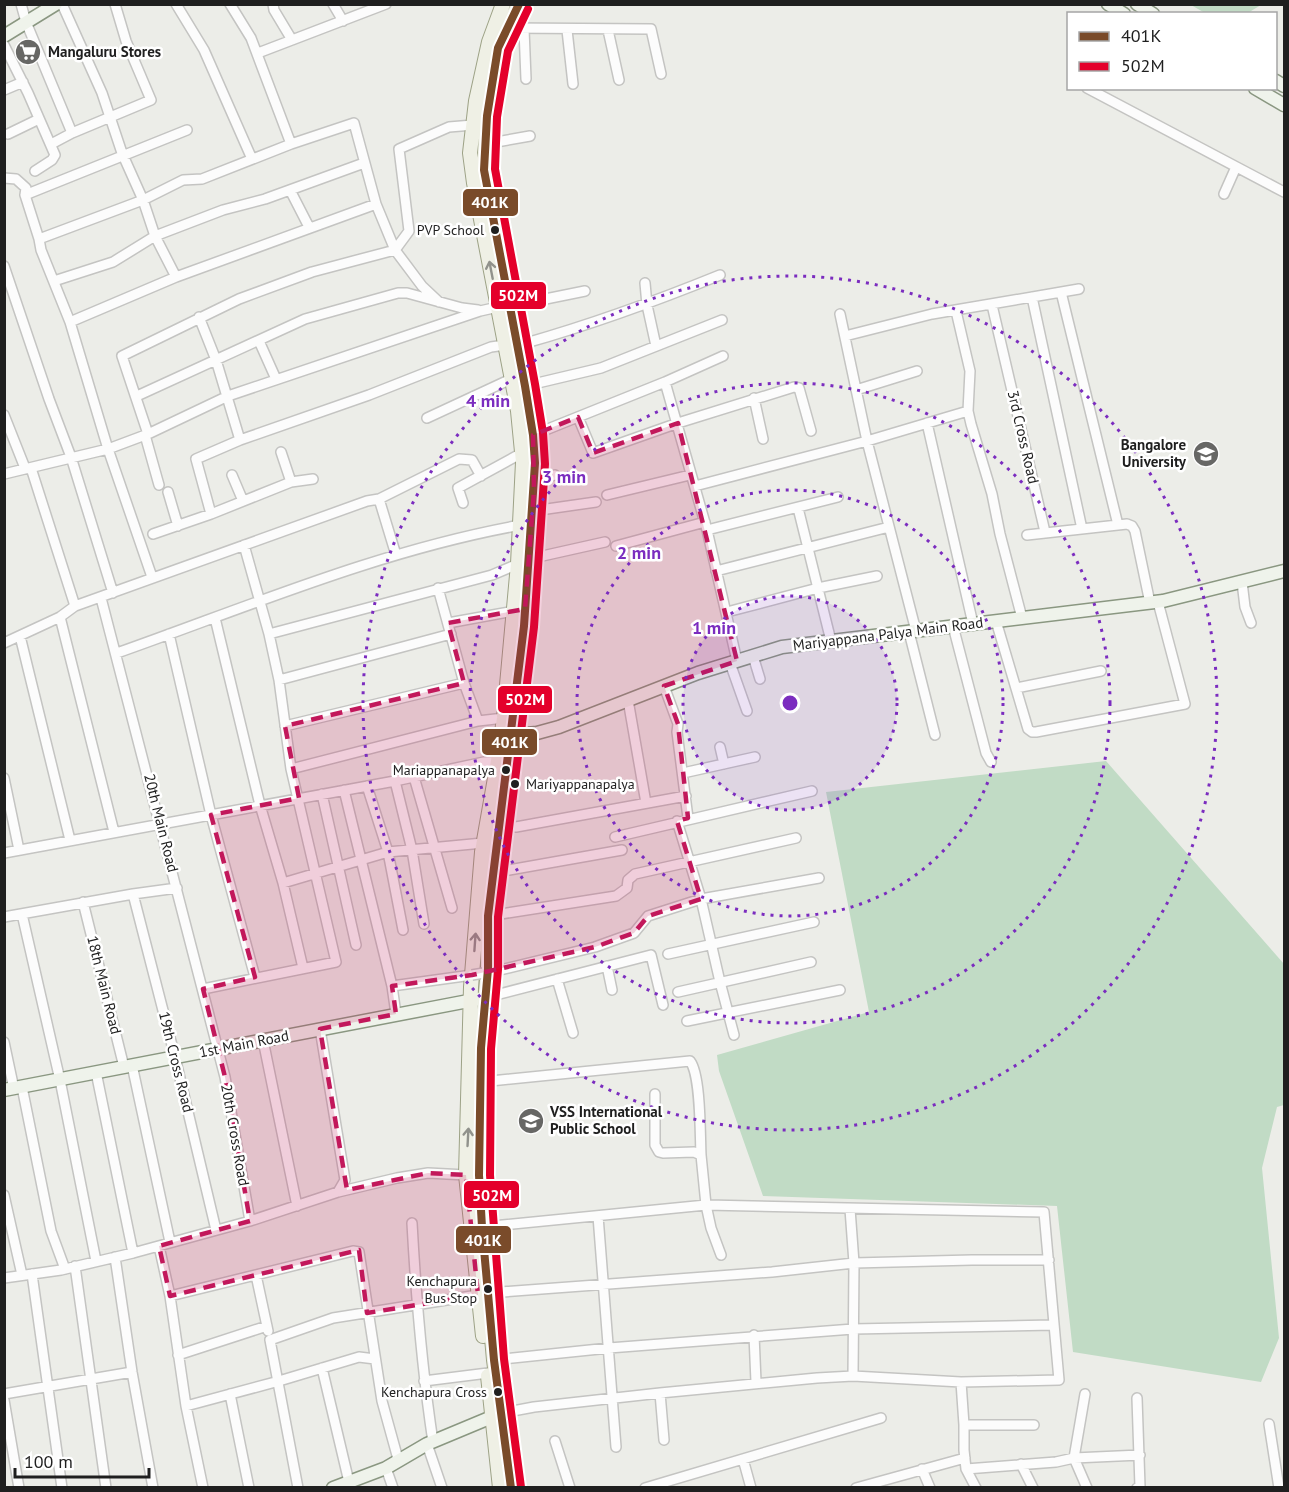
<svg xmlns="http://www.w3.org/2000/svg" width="1289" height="1492" font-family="'PT Sans',sans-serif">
  <rect width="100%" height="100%" fill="#ecede8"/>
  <path fill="#c1dbc5" d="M1191 5H1261L1246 14 1205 13Z
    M1106 761 1284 964V1105L1277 1107 1262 1168 1279 1338 1261 1382 1073 1352 1057 1206 763 1196 719 1071 717 1055 869 1012 826 792Z"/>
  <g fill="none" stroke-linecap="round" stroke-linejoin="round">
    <g stroke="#c4c4c2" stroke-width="12">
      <path id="street" d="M21 4 26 22 72 133 151 100 126 41 115 4
        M62 4 102 93 122 153 143 200 155 236 176 277
        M176 4 204 50 252 159
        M230 4 251 38 291 144
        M333 4 343 21
        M508 28 651 29 661 74
        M524 29 526 79
        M567 30 573 84
        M608 30 619 80
        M292 40 386 4
        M4 45 28 93 55 155 52 160 35 171
        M258 53 292 40 274 10 273 4
        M1087 88 1284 192
        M4 90 23 82
        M8 134 39 119
        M55 142 72 133
        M485 144 530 136
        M4 178 16 179 26 188 25 195
        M290 190 309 227
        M1224 194 1236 167
        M376 204 395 250
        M39 239 143 200 183 180 202 179 291 144 354 123 376 204 176 277 70 322 41 250 39 239 25 195 187 130
        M395 250 409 231 399 149 449 127 473 125
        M4 266 49 399 71 457 113 593
        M54 281 113 262 155 236 223 210 265 199 364 163
        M645 283 647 305 656 346
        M1061 292 1118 525
        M1032 297 1082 529
        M992 305 1045 532
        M511 306 585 291
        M956 311 970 371 968 411 971 424 992 494 1000 534 1022 618
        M840 314 867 441 916 631
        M199 317 216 360 240 440
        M70 322 108 449 152 577
        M845 336 932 314 1079 289
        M259 341 276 379
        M516 343H526C593 324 656 301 720 275
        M665 382 707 530 737 661
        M525 386 601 368 722 320
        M856 390 917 371
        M137 396 305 319 398 293H407L462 308 478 310
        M754 398 763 439
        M4 415 25 468H31L75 606
        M578 417 593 453 678 423 794 387 799 388 811 431
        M427 418 511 379
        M927 423 973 624
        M148 434 122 356 239 299 312 272 395 250 422 286 439 302
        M145 435 159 485
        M533 435 665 382 723 356
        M281 452 291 482
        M4 474 108 449 148 434 228 396 480 311 498 307
        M232 475 243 501
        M534 480 555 475
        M695 486 867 441 968 411
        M168 492 178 526
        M607 495 690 475
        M379 499 459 459 472 460 481 476
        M463 503 458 488 522 453
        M798 508 831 641
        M533 511 596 502
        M211 514 196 459 240 440 369 395 491 347 505 345
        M707 530 838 497
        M153 534 211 514 291 482 313 479
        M1027 535 1127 524 1132 526 1135 531 1150 603
        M616 546 705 522
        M529 559 605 542
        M716 571 889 527
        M1242 582 1245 607 1251 623
        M438 588 464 683 478 721
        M101 598 225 1077 250 1221
        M727 612 818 588 877 576
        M60 617 114 832
        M215 618 260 805 283 883 303 968
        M996 621 1028 729 1032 732H1036L1185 704 1158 602
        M448 623 514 611
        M953 626 986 753 991 762
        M909 632 935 735
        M169 634 211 815 255 977
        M269 634 492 575 518 564
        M20 636 70 840
        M4 643 60 617 75 606 367 501 379 499 396 555
        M117 653C250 606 381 550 521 525
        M753 656 760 679
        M730 663 747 711
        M279 680 451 634
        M664 686 678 724 677 732 688 818
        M1016 688 1101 671
        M628 700 646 803
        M285 726 464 683
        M720 747 724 764
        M291 769 478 721 504 718
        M683 773 755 757
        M414 777 452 908
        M4 778 19 850
        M395 781 412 850 424 924
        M367 786 388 852 403 930
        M344 790 392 986
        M322 794 356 945
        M677 821 701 899 720 982 734 1035
        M498 825 516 827 686 796
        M615 837 812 791
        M4 853 395 781 484 762 503 761
        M493 871 509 870 622 850
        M283 883 388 852 483 843
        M133 894 175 1057 216 1230
        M83 902 124 1067
        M22 914 60 1080 96 1261
        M488 916 616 896 627 888 628 880 635 874 796 838
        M4 917 133 894 177 888
        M668 954 814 922
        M607 966 612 990
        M496 971 595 947 634 933 648 916 701 899 819 878
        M557 979 573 1033
        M203 989 336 962 291 769 279 680 269 634 244 545
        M678 992 811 962
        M484 998 651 955 663 1005
        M396 1014 392 986 472 975
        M687 1021 840 990
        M320 1029 345 1180 338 1192
        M263 1040 297 1206
        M4 1042 14 1089
        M132 1065 170 1242
        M96 1072 133 1253
        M481 1082 690 1061C701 1075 700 1135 701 1155
        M22 1087 51 1231 65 1269
        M655 1094V1145L659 1152 663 1153 694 1152 701 1155 706 1205 711 1228 721 1255
        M4 1195 22 1275
        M850 1209 854 1263 853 1376
        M598 1216 616 1447
        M412 1223C416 1297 422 1369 433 1442
        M482 1227 706 1205 1044 1212 1059 1380 961 1382 853 1376 817 1378 660 1393 534 1407 502 1413
        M159 1246 170 1296
        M115 1257 132 1372 153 1488
        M75 1266 106 1488
        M32 1274 62 1488
        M256 1275 268 1331
        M4 1278 61 1270 133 1253 250 1221 338 1192 397 1178 428 1173 466 1175
        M488 1293 772 1272 854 1263 972 1260H1049
        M754 1335 756 1382
        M178 1355 267 1326
        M494 1360 609 1348 853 1329 1054 1325
        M322 1368 349 1482
        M424 1381 488 1373
        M961 1382 964 1425V1450L966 1469 976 1488
        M660 1393 664 1440
        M4 1394 132 1372
        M230 1394 249 1488
        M1085 1394 1074 1458 1087 1488
        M1137 1398 1140 1487 1137 1488
        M4 1400 19 1488
        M186 1406 279 1381 359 1357 375 1359
        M1269 1424 1279 1488
        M964 1425H1034
        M555 1441 570 1488
        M427 1444 442 1488
        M743 1459 751 1488
        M1021 1464 1033 1488
        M386 1468 393 1488
        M922 1469 930 1488
        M966 1469 1056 1462 1074 1458 1140 1455
        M203 1488 186 1406 170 1296 353 1251 359 1252 382 1401 398 1459
        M298 1488 270 1340 333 1318 478 1295
        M645 1488 881 1418
        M856 1488 965 1458"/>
    </g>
    <g stroke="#8a9781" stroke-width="15">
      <path id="secondary" d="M1108 4 1124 14
        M1137 4 1153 14
        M4 36 56 4
        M1276 81 1284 86
        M1255 88 1284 105
        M503 736 537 733 559 727 698 673 782 647 1163 601 1284 571
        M4 1090 484 998
        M333 1488 386 1468 427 1444 499 1414"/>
    </g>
    <g stroke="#9da286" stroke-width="16">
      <path id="primary" d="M483 1336 466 1175 471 987 482 852 498 761 504 718 518 564 523 462 518 411 474 183 470 153 476 101 489 42 503 4
        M488 1376 500 1488
        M511 1488 494 1360 482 1227 479 1175 481 1048 488 969V916L496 841 508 760 524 626 532 523 535 463 533 435 525 386 484 170 487 116 498 48 519 4"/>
    </g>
    <use href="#street" stroke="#fcfcfc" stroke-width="9"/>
    <use href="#secondary" stroke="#eff3eb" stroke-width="12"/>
    <use href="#primary" stroke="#eff0e5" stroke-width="14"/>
    <g stroke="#c4c4c2" stroke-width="12" stroke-linecap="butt">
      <path id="street-bridge" d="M472 975 496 971"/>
    </g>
    <use href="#street-bridge" stroke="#fcfcfc" stroke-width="9"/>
    <g stroke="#fff" stroke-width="12">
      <path id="bus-1" d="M511 1488 494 1360 482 1227 479 1175 481 1048 488 969V916L524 626 535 463 533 435 525 386 484 170 487 116 498 48 519 4"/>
    </g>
    <g stroke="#fff" stroke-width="12">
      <path id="bus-2" d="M521 1487 504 1359 490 1175 491 1049 498 970V917L534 627 545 464 543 433 535 384 495 169 497 117 508 51 528 9"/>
    </g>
    <use href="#bus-1" stroke="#7a4b2a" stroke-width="8"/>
    <use href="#bus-2" stroke="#e4002b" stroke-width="8"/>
  </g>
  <defs><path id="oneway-shaft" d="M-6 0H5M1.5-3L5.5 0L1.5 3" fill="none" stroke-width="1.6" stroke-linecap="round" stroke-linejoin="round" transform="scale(1.5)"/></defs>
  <g stroke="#91928c">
    <use href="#oneway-shaft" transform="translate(491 270) rotate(-101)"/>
    <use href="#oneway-shaft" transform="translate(475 942) rotate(-86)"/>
    <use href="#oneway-shaft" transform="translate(468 1137) rotate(-87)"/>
  </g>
  <path fill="#c2185b" fill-opacity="0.2" stroke="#c2185b" stroke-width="4.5" stroke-dasharray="12 8" stroke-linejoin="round" d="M578 417 593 453 678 423 737 661 664 686 678 724 688 818 677 821 701 899 648 916 634 933 595 947 472 975 392 986 396 1014 320 1029 347 1190 428 1173 466 1175 478 1295 367 1313 359 1250 170 1296 159 1246 250 1221 225 1077 203 989 255 977 211 815 299 798 285 726 464 683 448 623 525 609 534 490 533 435Z"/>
  <circle cx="790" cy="703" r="107" fill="#7b2cbf" fill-opacity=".12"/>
  <g fill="none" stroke="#7b2cbf" stroke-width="3" stroke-dasharray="3 6">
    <circle cx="790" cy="703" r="107"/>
    <circle cx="790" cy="703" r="213"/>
    <circle cx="790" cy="703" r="320"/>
    <circle cx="790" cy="703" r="427"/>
  </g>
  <defs>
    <g id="supermarket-disc" transform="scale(1.35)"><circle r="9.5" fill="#676765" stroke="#fff"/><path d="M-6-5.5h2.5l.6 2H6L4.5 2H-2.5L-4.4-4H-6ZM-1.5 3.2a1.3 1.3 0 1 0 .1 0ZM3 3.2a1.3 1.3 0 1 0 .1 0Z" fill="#fff"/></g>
    <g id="university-disc" transform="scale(1.35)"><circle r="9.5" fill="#676765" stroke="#fff"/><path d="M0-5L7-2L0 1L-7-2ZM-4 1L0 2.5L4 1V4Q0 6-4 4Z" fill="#fff"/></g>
    <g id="school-disc" transform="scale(1.35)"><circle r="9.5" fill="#676765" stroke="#fff"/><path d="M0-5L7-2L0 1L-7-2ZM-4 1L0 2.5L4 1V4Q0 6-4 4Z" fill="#fff"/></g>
  </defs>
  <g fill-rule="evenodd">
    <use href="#supermarket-disc" x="28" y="52"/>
    <use href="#university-disc" x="1206" y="454"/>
    <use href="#school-disc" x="531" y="1121"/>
  </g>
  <g fill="#1f1f1f" stroke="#fff" stroke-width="2">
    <circle cx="495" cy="230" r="5"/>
    <circle cx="506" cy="770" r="5"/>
    <circle cx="515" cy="784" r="5"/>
    <circle cx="488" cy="1289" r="5"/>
    <circle cx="498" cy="1392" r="5"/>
  </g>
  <g text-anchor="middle" stroke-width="5" stroke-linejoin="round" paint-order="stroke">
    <g font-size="14" fill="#1f1f1f" stroke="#fff" text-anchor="end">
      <text x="484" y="235">PVP School</text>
      <text x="495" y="775">Mariappanapalya</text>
      <text x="526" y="789" text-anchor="start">Mariyappanapalya</text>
      <text x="477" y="1286">Kenchapura<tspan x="477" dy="17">Bus Stop</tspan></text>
      <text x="487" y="1397">Kenchapura Cross</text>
    </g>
    <g font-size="15" font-weight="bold" fill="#1f1f1f" stroke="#fff" text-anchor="start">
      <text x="48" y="57">Mangaluru Stores</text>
      <text x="1186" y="450" text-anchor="end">Bangalore<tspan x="1186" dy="17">University</tspan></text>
      <text x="550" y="1117">VSS International<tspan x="550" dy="17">Public School</tspan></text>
    </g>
    <g font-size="15" fill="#1f1f1f" stroke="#fff">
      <text transform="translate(1023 437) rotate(77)" y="5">3rd Cross Road</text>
      <text transform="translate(888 634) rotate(-7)" y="5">Mariyappana Palya Main Road</text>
      <text transform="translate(161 823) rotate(76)" y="5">20th Main Road</text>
      <text transform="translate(104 985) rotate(76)" y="5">18th Main Road</text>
      <text transform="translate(244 1044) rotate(-11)" y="5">1st Main Road</text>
      <text transform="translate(176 1062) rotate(76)" y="5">19th Cross Road</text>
      <text transform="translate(235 1135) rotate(80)" y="5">20th Cross Road</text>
    </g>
  </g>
  <circle cx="790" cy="703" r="9" fill="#7b2cbf" stroke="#fff" stroke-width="3"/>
  <g font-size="18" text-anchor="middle" font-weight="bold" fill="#7b2cbf" stroke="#fff" stroke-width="5" stroke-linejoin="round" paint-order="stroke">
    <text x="488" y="407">4 min</text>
    <text x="564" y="483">3 min</text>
    <text x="639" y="559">2 min</text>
    <text x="714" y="634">1 min</text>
  </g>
  <g stroke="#fff" stroke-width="2">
    <rect x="462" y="188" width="57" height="29" rx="6" fill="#7a4b2a"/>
    <rect x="490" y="281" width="57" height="29" rx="6" fill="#e4002b"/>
    <rect x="497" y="685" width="56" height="29" rx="6" fill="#e4002b"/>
    <rect x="481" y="728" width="57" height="28" rx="6" fill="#7a4b2a"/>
    <rect x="463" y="1180" width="57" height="29" rx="6" fill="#e4002b"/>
    <rect x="455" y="1225" width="57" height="29" rx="6" fill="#7a4b2a"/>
  </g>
  <g font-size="16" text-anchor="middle" font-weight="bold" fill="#fff">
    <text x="490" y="208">401K</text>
    <text x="518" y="301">502M</text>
    <text x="525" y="705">502M</text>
    <text x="510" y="748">401K</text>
    <text x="492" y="1201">502M</text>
    <text x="483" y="1246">401K</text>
  </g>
  <rect width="1289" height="1492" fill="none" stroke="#1f1f1f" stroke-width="12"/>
  <rect x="1067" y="12" width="210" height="78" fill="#ffffff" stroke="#a5a5a5" stroke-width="1.5"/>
  <rect x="1079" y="32" width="30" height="9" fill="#7a4b2a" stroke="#a5a5a5" stroke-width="1.5"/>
  <text x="1121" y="42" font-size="18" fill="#1f1f1f">401K</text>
  <rect x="1079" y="62" width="30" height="9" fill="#e4002b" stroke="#a5a5a5" stroke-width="1.5"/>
  <text x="1121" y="72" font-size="18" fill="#1f1f1f">502M</text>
  <path d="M15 1468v9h134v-9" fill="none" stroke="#1f1f1f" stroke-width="3"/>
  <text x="24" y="1468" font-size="18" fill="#1f1f1f" stroke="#ffffff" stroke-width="4.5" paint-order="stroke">100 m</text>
</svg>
